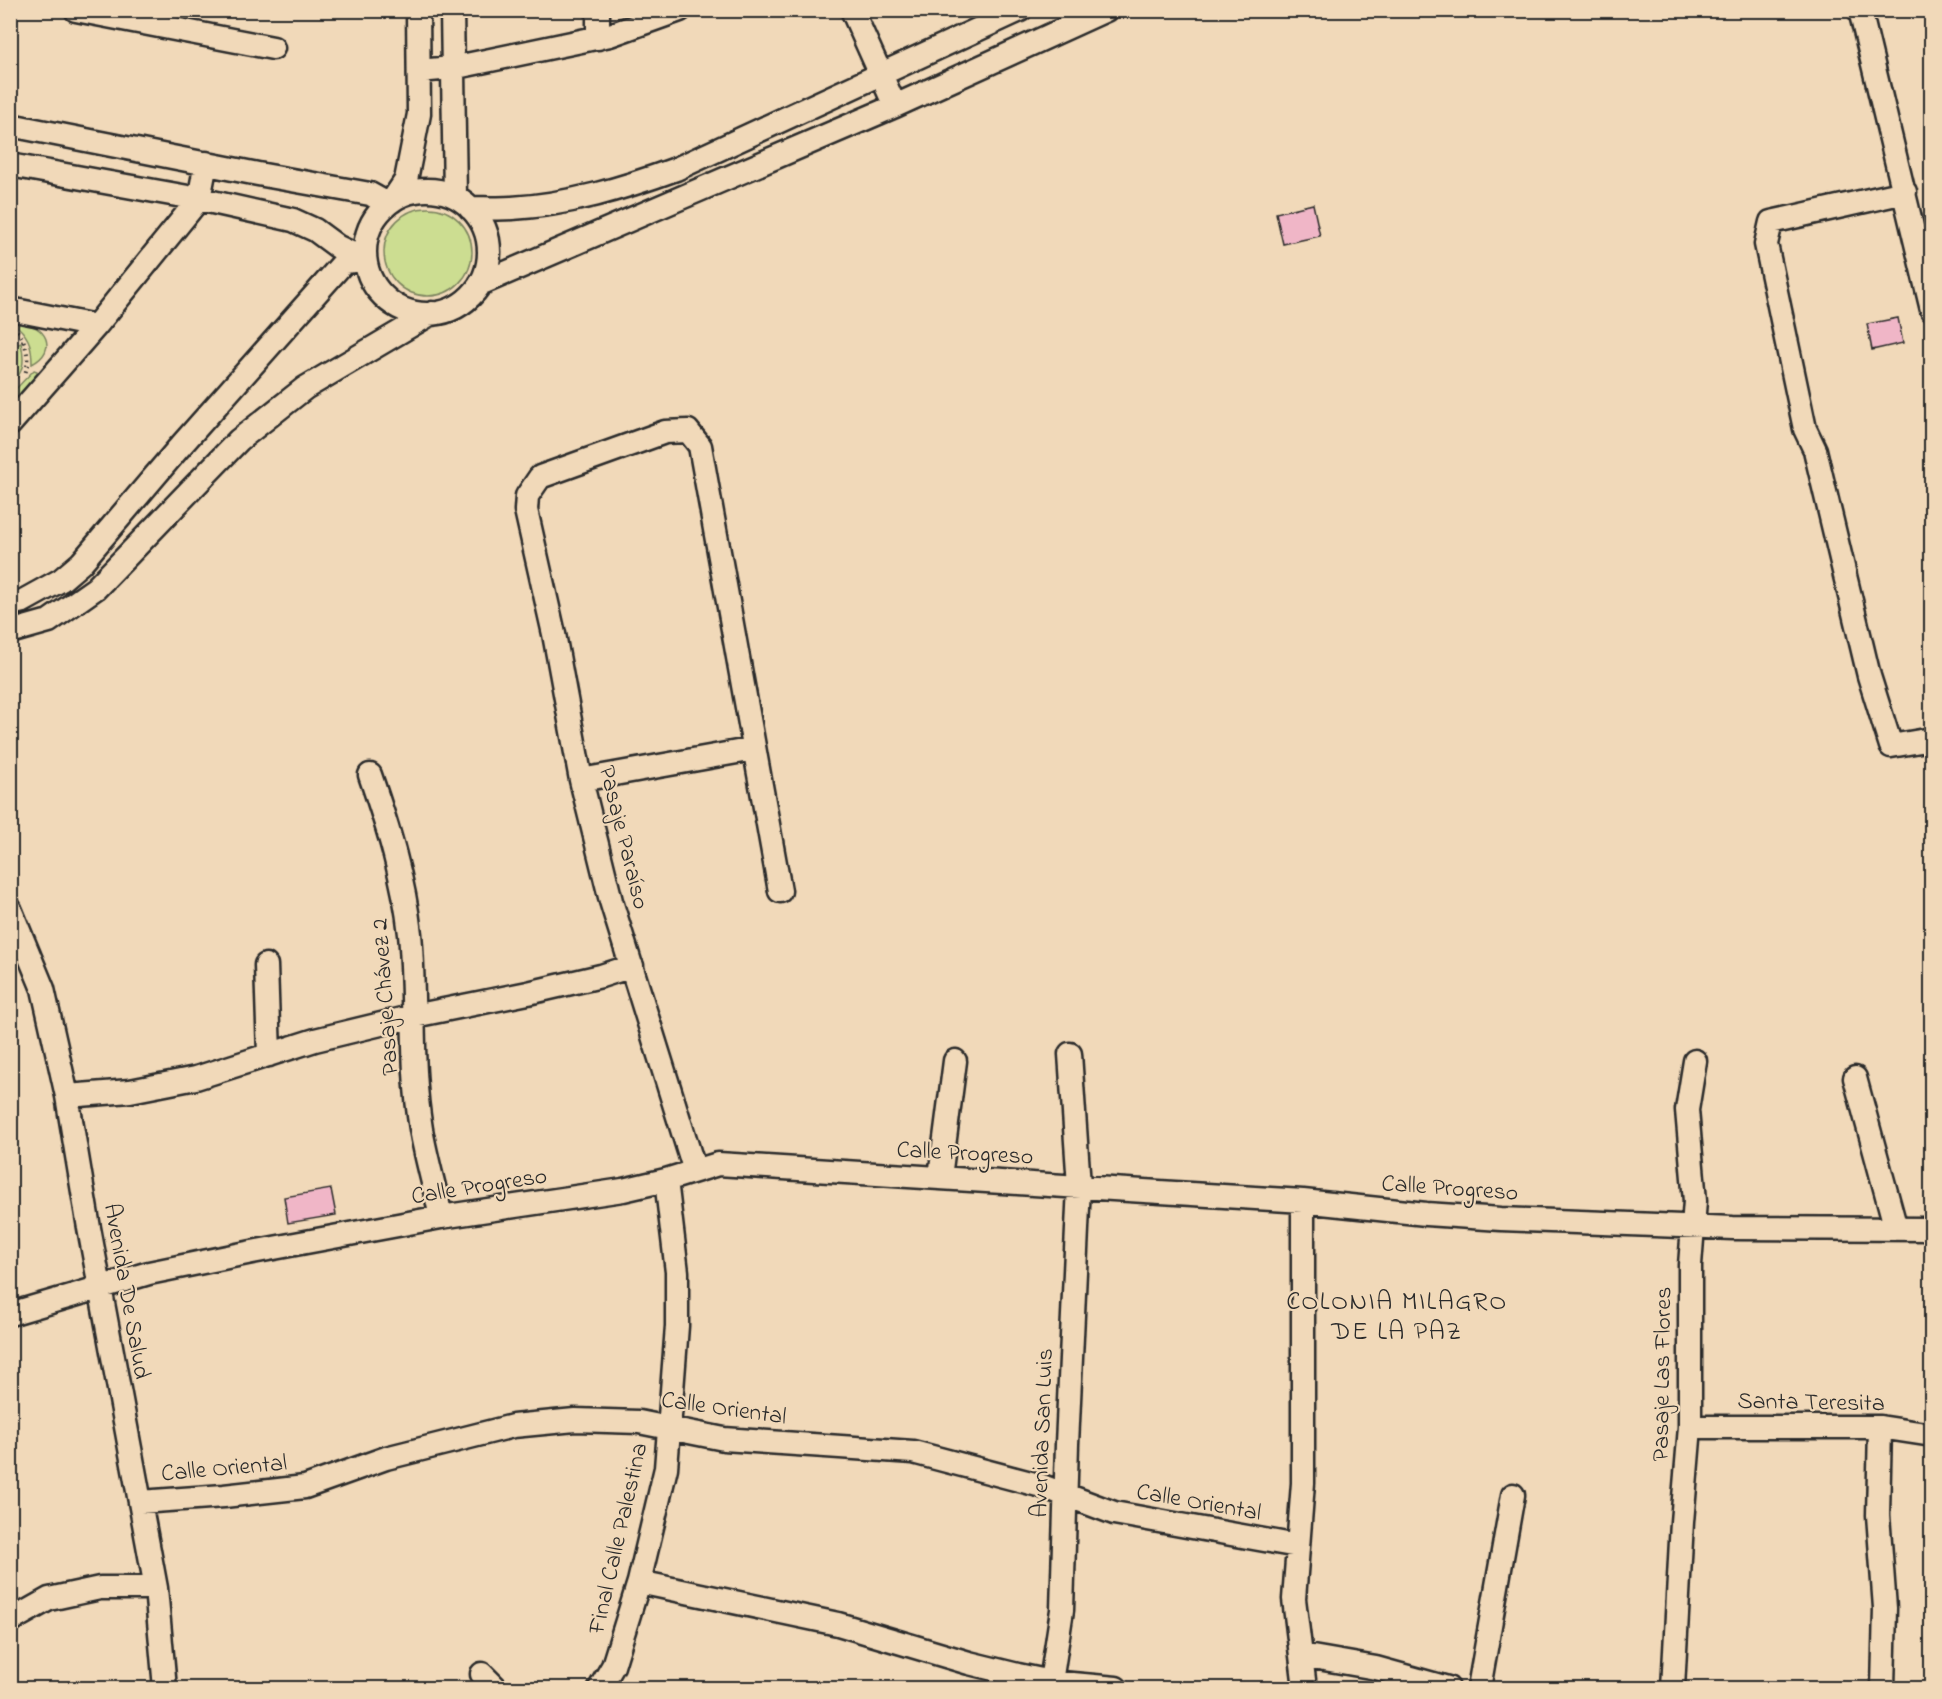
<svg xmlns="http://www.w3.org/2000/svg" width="1942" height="1699" font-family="'Indie Flower',sans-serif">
  <rect width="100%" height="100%" fill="#f1d9b9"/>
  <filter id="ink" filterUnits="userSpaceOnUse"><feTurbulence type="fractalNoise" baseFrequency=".0167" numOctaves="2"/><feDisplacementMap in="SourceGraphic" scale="12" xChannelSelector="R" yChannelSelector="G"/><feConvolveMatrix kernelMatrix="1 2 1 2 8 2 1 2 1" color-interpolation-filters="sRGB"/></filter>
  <g filter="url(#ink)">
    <path fill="#ccdd91" stroke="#7c845e" stroke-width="1.5" d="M384 252a44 44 0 1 1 88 0a44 44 0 1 1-88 0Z
      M19 323C46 324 59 350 32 364 32 348 30 338 18 327Z
      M21 343C25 361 24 372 11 385V347Z
      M34 370 37 371 39 376 11 407 10 395Z"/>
    <path fill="#f0b6c7" stroke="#2b2b2b" stroke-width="1.5" d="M1313 204 1320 236 1283 244 1276 213Z
      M1898 318 1903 343 1872 350 1867 324Z
      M331 1189 336 1215 288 1223 284 1197Z"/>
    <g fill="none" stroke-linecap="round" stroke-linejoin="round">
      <g stroke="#2b2b2b" stroke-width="27">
        <path id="minor" d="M76 10 273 48
          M452 10 455 196
          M598 10V38
          M852 10 895 106
          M1860 10 1932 310
          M419 71 452 68 610 35 680 10
          M10 125 258 174 370 194 388 204
          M10 165 199 199 293 220 315 230 338 247 365 260
          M365 252a62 62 0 1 1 124 0a62 62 0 1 1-124 0Z
          M1905 192 1771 222 1766 244 1805 429 1815 450 1869 676 1891 746 1932 739
          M392 201 406 180 419 114 418 10
          M470 208C484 208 498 209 512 208 568 205 624 188 676 169L1020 10
          M480 284 895 106 1106 10
          M10 309 96 326
          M10 424 96 326 199 199 206 163
          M10 604 23 601 61 580 81 563 177 450 344 262 365 260
          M10 632 49 621 96 588 239 440 305 388 432 313
          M370 775C388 827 404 879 410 934 416 998 410 1064 421 1129 426 1158 435 1188 441 1217
          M581 780 754 749
          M10 909 43 989 67 1096 89 1228 156 1588 165 1688
          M266 965 269 1055
          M1855 1078 1896 1229
          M67 1096 130 1091 196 1078 315 1040 414 1016 528 993 601 976 632 966
          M695 1171 611 901 581 780 554 634 526 510 527 496 540 477 665 432 688 431 700 446 780 891
          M940 1177 955 1061
          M1303 1201V1483L1294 1599 1305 1688
          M10 1314 149 1273 252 1252 441 1217 623 1190 666 1180 718 1164 1303 1201 1426 1214 1501 1219 1733 1228 1932 1229
          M1690 1427H1880L1932 1435
          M1880 1427 1878 1515 1885 1608 1883 1688
          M140 1502 224 1496 305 1487 386 1458 513 1426 575 1420 639 1422 724 1439 913 1452 1042 1486 1114 1513 1298 1546
          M639 1582 838 1624 969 1663 1018 1675 1051 1682 1116 1688
          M10 1621 49 1599 100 1588H156
          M1301 1655 1376 1668 1448 1688
          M482 1674 496 1688
          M1051 1682 1062 1610 1067 1444 1079 1186 1070 1054
          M600 1688 613 1666 639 1582 666 1468 677 1326V1272L666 1180
          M1479 1688 1513 1495
          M1673 1688 1682 1522 1690 1427V1265L1695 1201 1687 1110 1695 1061"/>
      </g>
      <path stroke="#2b2b2b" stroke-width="4" stroke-dasharray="1.5 4.5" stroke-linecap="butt" d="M17 331C27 342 30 360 25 374
        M10 345 24 341"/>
      <use href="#minor" stroke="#f1d9b9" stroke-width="22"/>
    </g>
  </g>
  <g text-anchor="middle" stroke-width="4.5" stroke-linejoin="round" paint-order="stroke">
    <g font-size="24" fill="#2b2b2b" stroke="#f1d9b9">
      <text transform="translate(625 837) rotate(76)" y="8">Pasaje Paraíso</text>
      <text transform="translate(384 997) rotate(-94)" y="8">Pasaje Chávez 2</text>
      <text transform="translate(965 1152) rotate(3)" y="8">Calle Progreso</text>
      <text transform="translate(479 1185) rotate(-9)" y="8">Calle Progreso</text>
      <text transform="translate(1450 1187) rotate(4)" y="8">Calle Progreso</text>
      <text transform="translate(128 1291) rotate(80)" y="8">Avenida De Salud</text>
      <text transform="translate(1661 1374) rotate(-89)" y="8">Pasaje Las Flores</text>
      <text transform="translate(1811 1401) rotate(1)" y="8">Santa Teresita</text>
      <text transform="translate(724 1407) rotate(8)" y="8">Calle Oriental</text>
      <text transform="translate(1041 1433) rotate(-88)" y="8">Avenida San Luis</text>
      <text transform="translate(224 1467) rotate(-5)" y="8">Calle Oriental</text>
      <text transform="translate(1199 1501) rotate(10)" y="8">Calle Oriental</text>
      <text transform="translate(617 1538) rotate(-77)" y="8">Final Calle Palestina</text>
    </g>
    <g font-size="26" letter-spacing="1.5" fill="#2b2b2b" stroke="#f1d9b9">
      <text x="1397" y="1309">COLONIA MILAGRO<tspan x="1397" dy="30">DE LA PAZ</tspan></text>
    </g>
  </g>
  <rect width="1942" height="1699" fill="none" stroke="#f1d9b9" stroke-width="36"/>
  <rect x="18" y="18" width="1906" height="1663" fill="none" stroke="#2b2b2b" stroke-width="2" filter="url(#ink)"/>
</svg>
